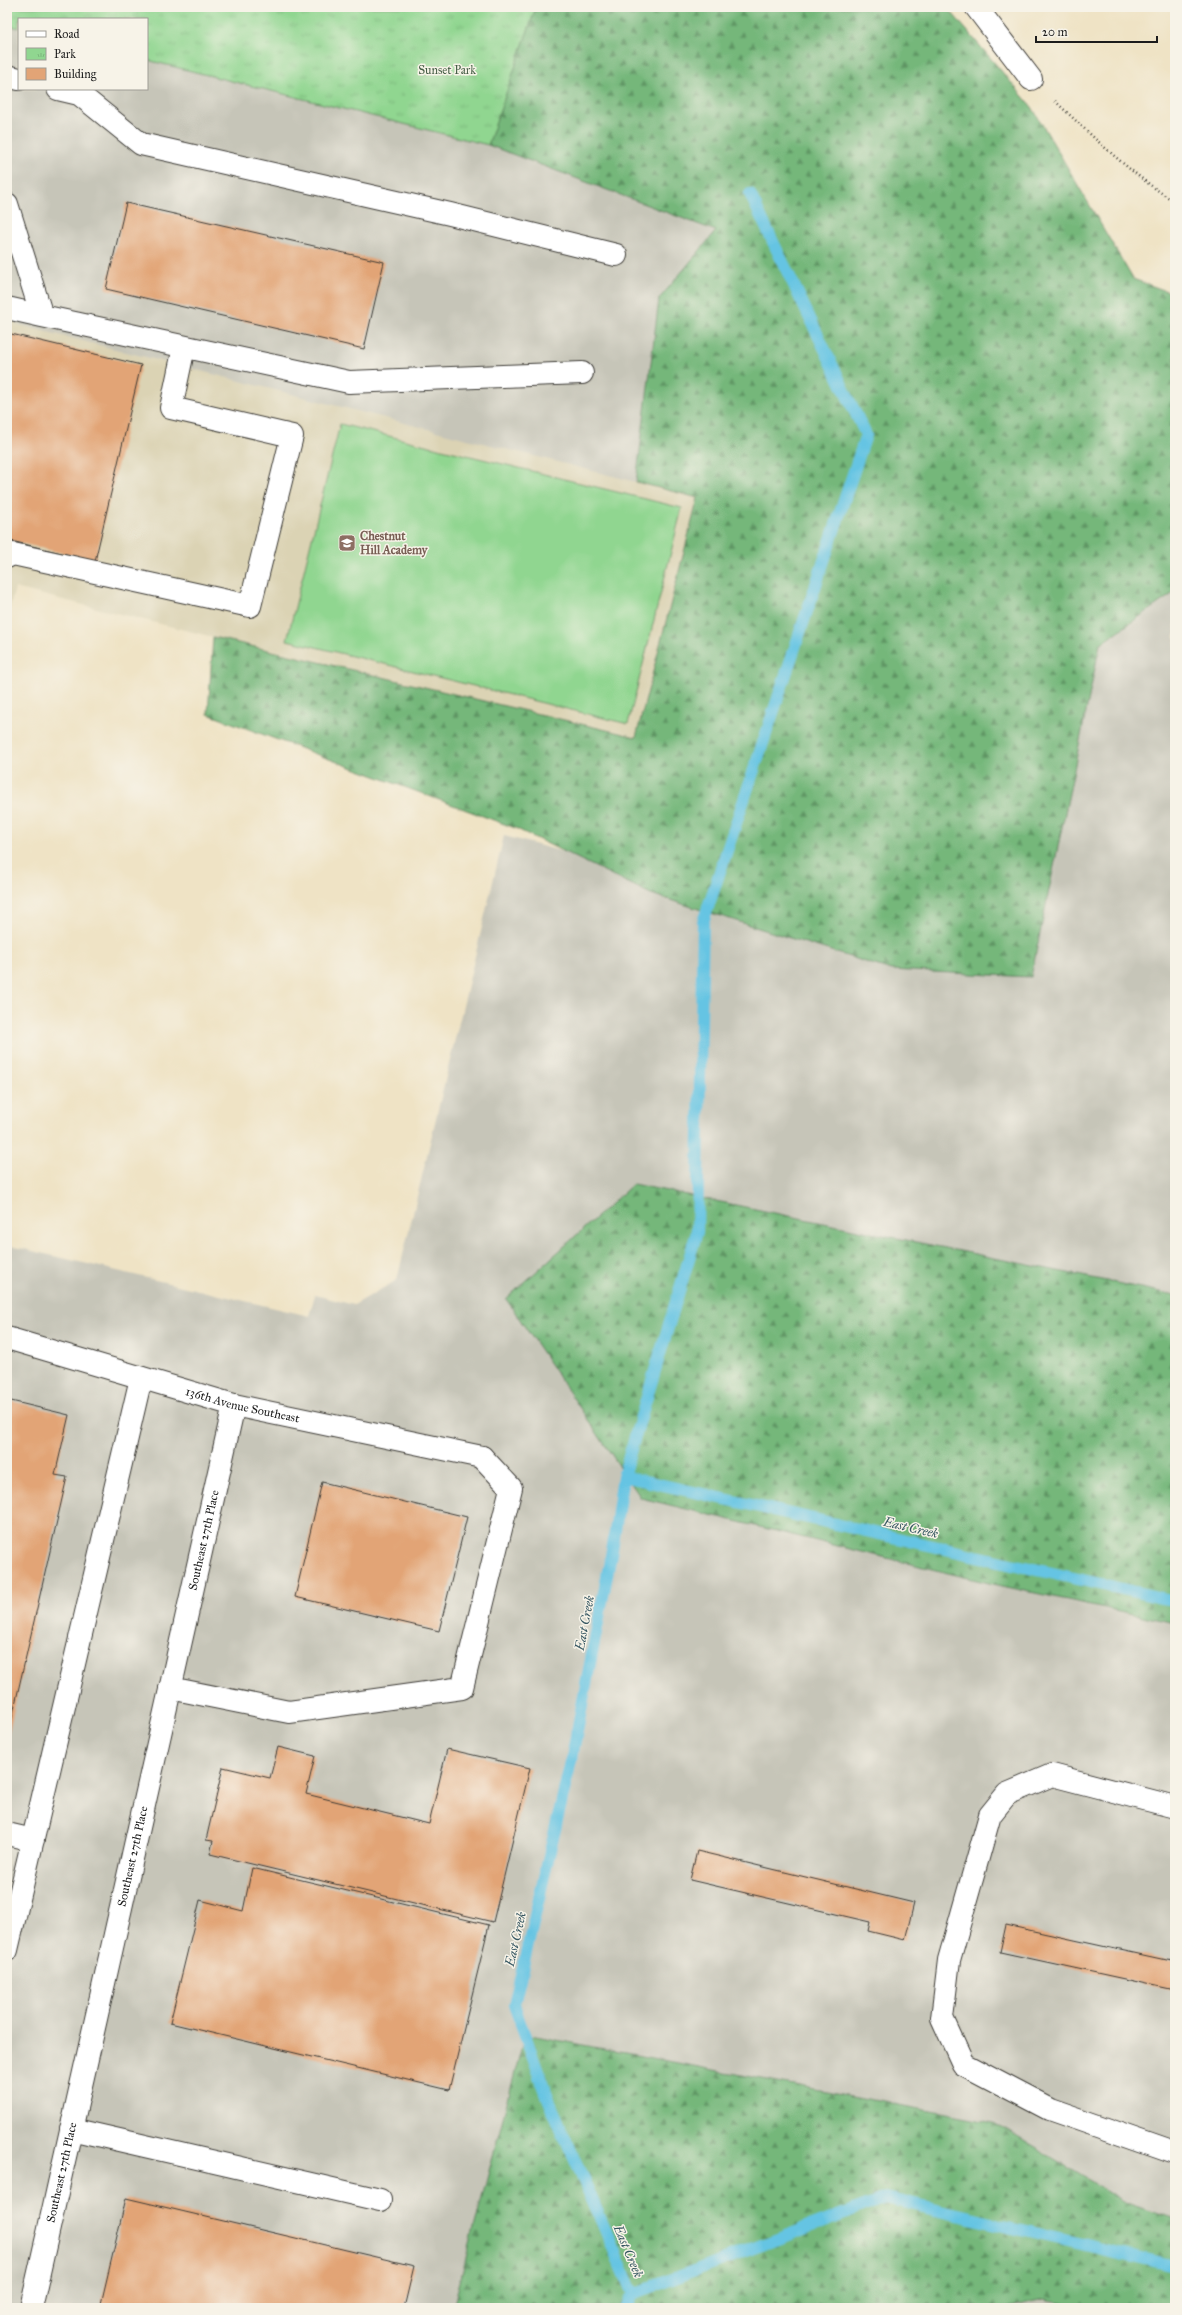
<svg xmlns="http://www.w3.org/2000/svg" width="1182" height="2315" font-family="'IM FELL Great Primer',serif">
  <defs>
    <pattern id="forest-firs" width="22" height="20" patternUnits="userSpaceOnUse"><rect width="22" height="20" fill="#74b77a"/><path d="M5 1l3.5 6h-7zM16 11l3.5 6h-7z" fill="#5e9463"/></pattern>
    <pattern id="park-tufts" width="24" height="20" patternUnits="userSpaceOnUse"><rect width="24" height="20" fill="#90d690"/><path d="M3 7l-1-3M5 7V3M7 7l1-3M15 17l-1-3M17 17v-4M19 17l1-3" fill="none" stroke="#7cb77c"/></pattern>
  </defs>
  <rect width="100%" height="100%" fill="#f7f3e8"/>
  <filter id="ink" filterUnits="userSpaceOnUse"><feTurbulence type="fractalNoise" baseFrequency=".025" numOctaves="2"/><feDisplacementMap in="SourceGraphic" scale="8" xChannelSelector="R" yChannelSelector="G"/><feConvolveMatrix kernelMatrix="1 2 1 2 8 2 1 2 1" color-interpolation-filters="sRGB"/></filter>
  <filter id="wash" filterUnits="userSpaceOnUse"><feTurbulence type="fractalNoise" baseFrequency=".012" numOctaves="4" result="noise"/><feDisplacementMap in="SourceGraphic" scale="16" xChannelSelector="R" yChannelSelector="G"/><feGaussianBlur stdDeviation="0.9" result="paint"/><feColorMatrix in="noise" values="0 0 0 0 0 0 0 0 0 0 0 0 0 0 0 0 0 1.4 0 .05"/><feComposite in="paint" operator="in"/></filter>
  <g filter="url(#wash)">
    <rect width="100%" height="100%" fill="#efe3c5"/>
    <path fill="#dbd3b4" d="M7 297 16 324 698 497 636 737 213 637 15 588 7 619Z"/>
    <path fill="#c6c5b8" d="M7 25 19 28V89H147V60L488 145 716 231 659 299 636 482 16 324 7 297Z
      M1175 592V2308H7V1245L309 1316 315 1295 354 1305 397 1280 504 836 1031 977 1100 644Z"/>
    <path fill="#90d690" stroke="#567956" d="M340 424 682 508 628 724 287 640Z"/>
    <path fill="url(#forest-firs)" stroke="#486a4b" d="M536 7H947L1032 107 1133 279 1175 294V592L1100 644 1031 977 891 970 651 894 515 828 208 714 213 637 636 737 698 498 636 482 659 299 716 231 488 145Z
      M633 1184 1175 1295V1623L993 1584 641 1498 506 1299Z
      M525 2034 994 2123 1127 2203 1175 2220V2308H1086L1045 2299 1006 2308H453Z"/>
    <path fill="url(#park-tufts)" stroke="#567956" d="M7 7H536L488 145 147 60V19H19V28L7 25Z"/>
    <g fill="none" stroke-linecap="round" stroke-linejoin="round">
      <path stroke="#65c4e3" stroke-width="12" d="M623 1476 697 1232 703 922 866 435 750 194
        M633 2294 885 2198 1175 2266
        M625 2308 633 2294 548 2098 514 2005 572 1757 613 1545 623 1476 1175 1601"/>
    </g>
    <g id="blocks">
      <path fill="#e2a476" d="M126 203 384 262 364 349 106 289Z
        M7 333 141 365 95 561 7 540Z
        M7 1400 69 1415 55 1475 67 1477 8 1735Z
        M322 1482 467 1517 439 1631 295 1597Z
        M278 1747 315 1756 306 1794 429 1824 447 1749 530 1768 493 1922 210 1854 213 1841 206 1840 223 1767 270 1778Z
        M697 1851 914 1903 905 1940 868 1931 870 1922 690 1880Z
        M252 1868 489 1925 449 2090 170 2023 200 1900 243 1911Z
        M1006 1925 1175 1962V1990L1000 1952Z
        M126 2198 414 2266 404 2308H100Z"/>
    </g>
  </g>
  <g filter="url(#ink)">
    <use href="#blocks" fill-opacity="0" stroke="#3c3a35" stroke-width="1"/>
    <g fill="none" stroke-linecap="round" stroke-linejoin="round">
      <g stroke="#3c3a35" stroke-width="24">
        <path id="service" d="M976 7 1031 79
          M7 76 19 79
          M58 89 79 94 141 144 450 214 616 255
          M7 204 42 316 349 382 582 373
          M7 308 42 316
          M7 557 13 554 250 606 292 436 171 408 184 347
          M170 1688 289 1712 462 1688 511 1488 482 1457
          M1175 1807 1052 1775 1007 1794 990 1815 949 1960 942 2018 963 2064 1049 2109 1175 2153
          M7 1834 33 1840
          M7 1950 141 1378
          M71 2129 380 2200"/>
      </g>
      <g stroke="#3c3a35" stroke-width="24">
        <g id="minor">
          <path id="s1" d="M7 1338 234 1405 482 1457"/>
          <path id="s2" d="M31 2308 234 1405"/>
        </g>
      </g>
      <path stroke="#3c3a35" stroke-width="2.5" stroke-dasharray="1 3" stroke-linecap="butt" d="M1055 101C1093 137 1131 174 1175 202"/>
      <use href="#service" stroke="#fff" stroke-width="22"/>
      <use href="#minor" stroke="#fff" stroke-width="22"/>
    </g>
  </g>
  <defs>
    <g id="school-square" transform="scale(0.9)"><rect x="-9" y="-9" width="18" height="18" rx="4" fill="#8d6e63" stroke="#f7f3e8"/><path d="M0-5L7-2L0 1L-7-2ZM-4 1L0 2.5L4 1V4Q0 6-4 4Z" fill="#fff"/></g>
  </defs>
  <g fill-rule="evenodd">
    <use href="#school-square" x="347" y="543"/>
  </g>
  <g text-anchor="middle" stroke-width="3" stroke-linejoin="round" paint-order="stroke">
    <g font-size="12" fill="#455d45" stroke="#f7f3e8">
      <text x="447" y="74">Sunset Park</text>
    </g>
    <g font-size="12" font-weight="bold" fill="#785e54" stroke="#f7f3e8" text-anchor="start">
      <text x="360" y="540">Chestnut<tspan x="360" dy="14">Hill Academy</tspan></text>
    </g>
    <g font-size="12" fill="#1c1c1c" stroke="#f7f3e8">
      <text dy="4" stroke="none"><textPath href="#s1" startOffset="245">136th Avenue Southeast</textPath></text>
      <text dy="4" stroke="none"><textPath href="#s2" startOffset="787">Southeast 27th Place</textPath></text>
      <text dy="4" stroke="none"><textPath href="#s2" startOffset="463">Southeast 27th Place</textPath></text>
      <text dy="4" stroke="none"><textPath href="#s2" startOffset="139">Southeast 27th Place</textPath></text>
    </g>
    <g font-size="13" font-style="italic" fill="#365762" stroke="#f7f3e8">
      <text transform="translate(911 1527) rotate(13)" y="5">East Creek</text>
      <text transform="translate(584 1623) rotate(-79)" y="5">East Creek</text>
      <text transform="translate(515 1939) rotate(-77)" y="5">East Creek</text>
      <text transform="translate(629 2251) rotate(67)" y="5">East Creek</text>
    </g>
  </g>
  <rect width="1182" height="2315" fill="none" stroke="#f7f3e8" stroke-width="24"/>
  <rect x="18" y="18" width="130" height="72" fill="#f7f3e8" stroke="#9f9d96"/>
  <rect x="26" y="31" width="20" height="6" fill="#ffffff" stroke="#9f9d96"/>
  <text x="54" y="38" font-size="12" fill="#1c1c1c">Road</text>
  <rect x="26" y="48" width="20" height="12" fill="url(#park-tufts)" stroke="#9f9d96"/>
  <text x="54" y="58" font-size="12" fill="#1c1c1c">Park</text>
  <rect x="26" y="68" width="20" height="12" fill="#e2a476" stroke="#9f9d96"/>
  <text x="54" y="78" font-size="12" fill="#1c1c1c">Building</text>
  <path d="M1036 36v6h121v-6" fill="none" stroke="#1c1c1c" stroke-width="2"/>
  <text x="1042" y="36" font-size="12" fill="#1c1c1c" stroke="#f7f3e8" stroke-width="3" paint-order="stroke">20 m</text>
</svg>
